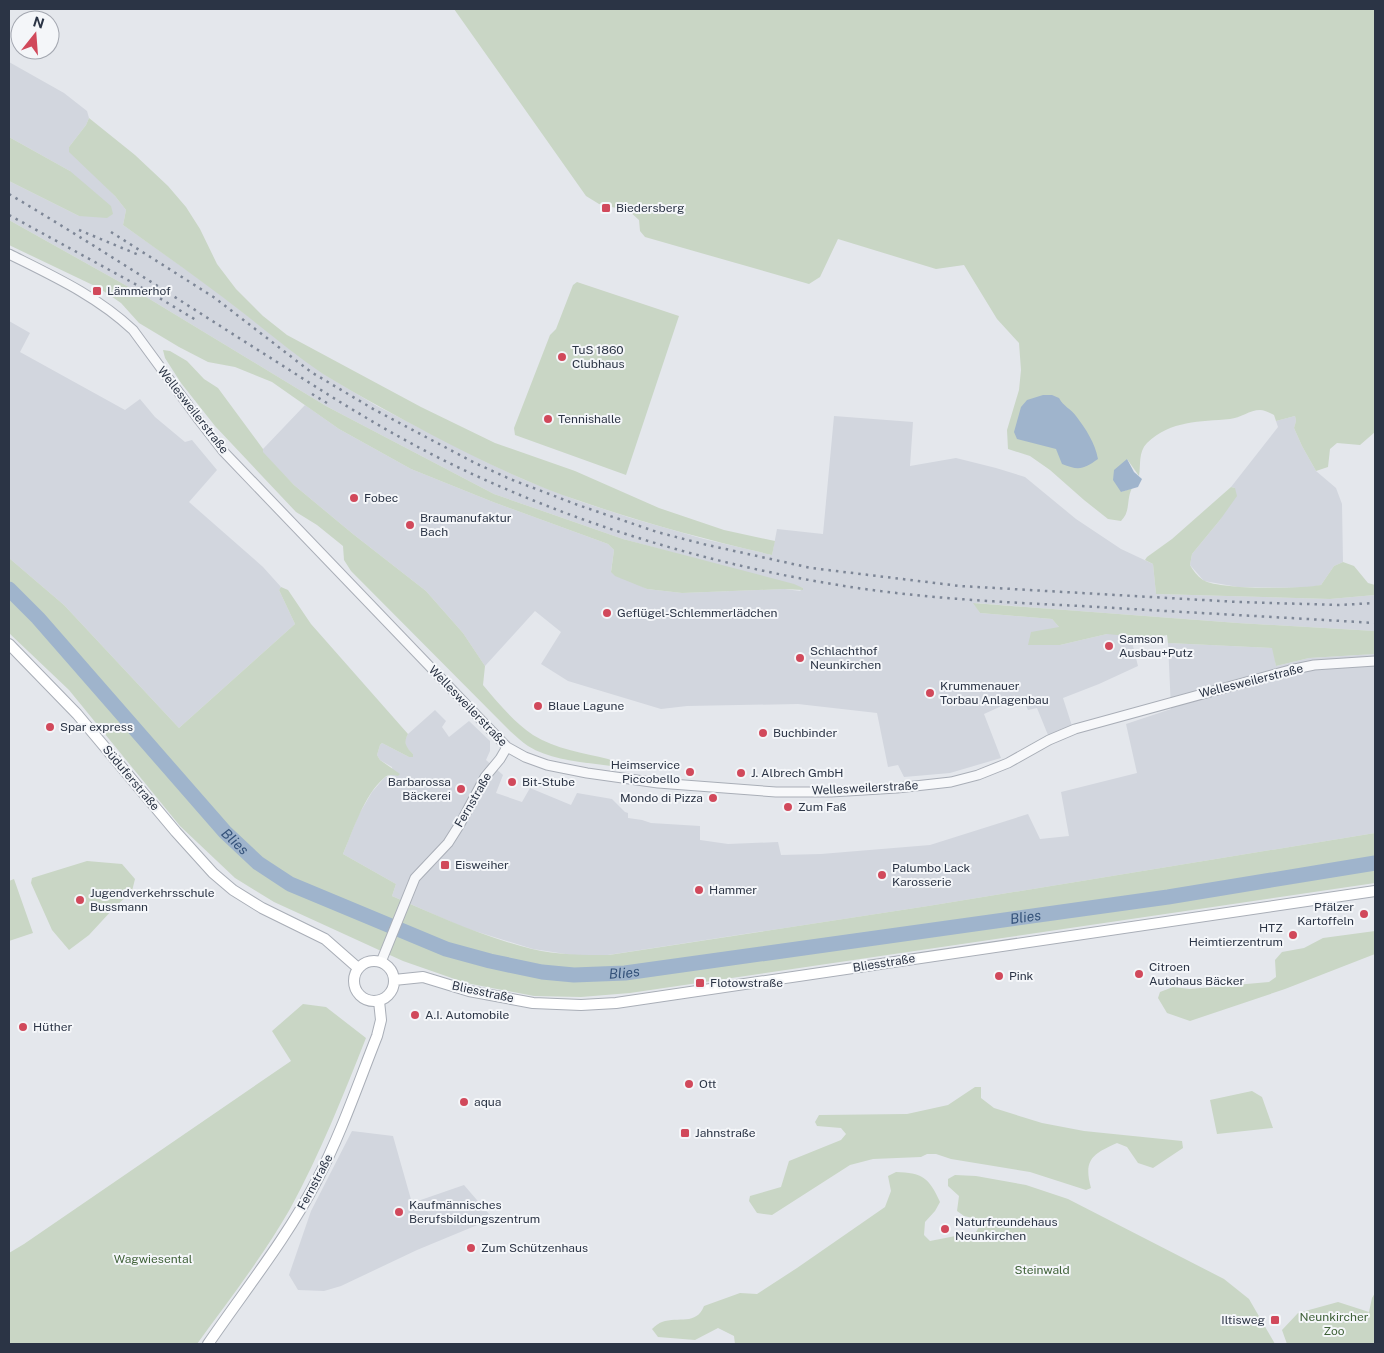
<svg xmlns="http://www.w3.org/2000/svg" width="1384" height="1353" font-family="'Public Sans',sans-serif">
  <rect width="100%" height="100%" fill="#e4e7ec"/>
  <path fill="#d2d6de" d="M9 62 64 93 87 111 89 118 86 125 69 147 115 196 126 210 123 225 209 286 322 373 377 406 486 462 525 480 579 501 631 518 704 539 772 555 777 529 823 534 834 416 913 422 910 466 956 458 996 468 1025 477 1076 519 1121 549 1153 564 1156 594 1330 599 1375 595V631L1238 623 974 603 980 613 1052 619 1059 627 1060 645 1107 634H1121L1128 636 1132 642 1138 666 1099 684 1063 698 1072 726 1048 735 1037 708 1028 710 1024 701 1008 705 1006 704 984 714 1001 758 950 773 904 777 898 765 888 767 877 713 798 704 687 706 661 709 568 681 541 664 561 632 535 611 485 666 463 633 426 591 353 534 294 485 262 452 263 449 305 405 339 429 411 469 493 502 608 544 614 550 611 571 647 589 682 593 785 589 800 591 803 588 623 539 494 494 326 406 143 295 9 220V181L79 216 70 171 9 137Z
    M9 321 30 333 20 352 125 410 140 399 155 417 185 442 192 440 217 470 189 502 263 567 281 587 279 590 295 624 179 728 64 605 9 558Z
    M1295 416 1296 421 1294 428 1302 446 1316 471 1336 488 1342 504 1343 562 1334 566 1321 585 1308 588 1238 587 1204 581 1190 565 1192 554 1220 520 1235 488 1231 487 1278 427 1276 421Z
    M1168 643 1273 648 1276 666 1309 658 1375 654V833L928 906 608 955H572L533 949 465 928 392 896 396 884 343 854 358 816 372 792 385 777 393 775 392 767 380 760 377 755 380 745 382 743 409 757 413 754 406 747 405 740 408 734 435 710 446 721 442 727 449 737 469 721 490 741V751L486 760 503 775 496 793 522 802 530 788 571 805 577 793 612 799 625 812 628 813V818L642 820 651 823 700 826V840L728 844 778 842 781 855 821 854 930 845 1028 814 1040 839 1069 836 1061 792 1137 773 1126 724 1171 709Z
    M352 1131 393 1136 412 1203 464 1185 489 1214V1218L487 1221 417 1250 341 1286 324 1291 298 1290 289 1275 311 1211Z"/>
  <path fill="#c9d6c5" d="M454 9H1375V432L1360 445 1337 443 1330 449 1328 467 1316 471 1302 446 1294 428 1296 421 1295 416 1276 421 1274 415C1270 413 1264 410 1260 410 1250 410 1240 418 1230 419 1200 422 1171 420 1147 443 1138 452 1141 465 1139 476L1127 459 1121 492 1132 488C1126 500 1131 511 1121 521L1108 519 1084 500 1050 470 1030 456 1008 449 1007 430 1019 390 1021 370 1019 343 997 319 964 265 936 269 838 239 820 277 809 284 645 237 640 231 639 220 629 211 599 204 586 196Z
    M89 118 135 155 168 186 186 207 200 229 217 264 236 289 263 316 287 335 421 407 495 443 575 471 659 508 724 530 775 541 772 555C708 540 643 523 580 501 529 484 480 460 432 435 395 415 359 396 323 374 295 355 269 333 242 312 204 282 163 254 123 225L126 210 115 196 69 152V147L86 125Z
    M9 137 70 171 111 206 113 214 107 218 79 216 9 181Z
    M9 220 143 295 326 406 494 494 623 539 794 584 803 588V590L785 589 682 593 647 589 615 576 611 572 614 550 608 544 493 502 411 469 339 429 272 382 235 367 208 362 179 347 139 323 121 303 99 288 9 245Z
    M577 282 679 316 626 475 515 435 514 428 550 335 556 329 573 285Z
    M163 350 170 351 187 361 204 379 218 388 263 449V452L294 485 353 534 426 591 463 633 485 666 483 685C498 703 514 722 533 735 555 749 584 753 608 759L613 761 614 765 611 766C584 762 552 761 528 746 522 742 516 736 510 731L351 571 344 560 343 546 317 525 296 512 215 426 181 383 165 358Z
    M1231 487 1235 488 1237 496 1220 520 1192 554 1190 565C1193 570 1197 576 1203 580 1218 590 1301 589 1321 585L1334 566 1343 562 1354 566 1368 583 1375 585V595L1330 599 1156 594 1153 564 1145 560 1147 557 1172 539Z
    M9 558 64 605 179 728 295 624 279 590 281 587 288 590 311 624 408 734C403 743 406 747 413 754V757H409L382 743 380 745 377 755 380 760 400 774 398 776C393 775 388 774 384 778 364 795 353 831 343 854L396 884 392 896C438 916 483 937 532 949 557 955 583 955 609 955L928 906 1375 833V883L630 993 581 997 534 996 466 983 403 961 274 902 235 878 180 826 69 690 9 633Z
    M973 603 1238 623 1375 631V654L1309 658 1276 666 1272 648 1168 643 1167 635 1132 642 1128 636 1107 634 1060 645H1028L1031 632 1059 627 1052 619 980 613Z
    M87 861 122 864 135 879 132 891 113 909 89 935 69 950 52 930 31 883 32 878Z
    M14 879 33 933 9 941V881Z
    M1375 931V954L1285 989 1190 1021 1167 1013 1158 998 1160 992 1173 987 1190 989 1269 982 1276 977 1275 960 1282 952 1304 948 1323 938Z
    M303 1004 326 1007 366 1038C343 1096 320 1154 290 1209 263 1256 229 1300 197 1344H9V1253L24 1244 291 1061 272 1031Z
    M975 1087H981V1098L994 1108 1042 1123 1084 1131 1182 1141 1183 1148 1153 1168 1138 1163 1127 1147 1117 1143C1093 1154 1083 1159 1091 1188L1086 1190 1030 1172 951 1159 936 1154H927L921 1157 873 1159 850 1165 772 1215 757 1213 749 1201 750 1196 781 1187 789 1161 841 1140 846 1134 841 1128 817 1126 815 1122 819 1115 907 1114 948 1105Z
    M1252 1091 1262 1097 1273 1128 1217 1134 1210 1100Z
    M896 1172C922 1173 929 1177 940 1202L935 1211 925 1222 924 1235 930 1241 976 1232 979 1227 977 1219 964 1216 957 1211 959 1196 948 1186V1179L955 1175 976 1176 1026 1185 1068 1199 1224 1279 1249 1299 1275 1344H735L734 1336 718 1328 695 1340 658 1337 652 1329C655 1326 659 1323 662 1322 679 1316 696 1326 704 1306L740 1293 757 1294 797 1268 885 1207 891 1191 888 1176Z
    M1375 1293V1344H1287L1282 1330 1298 1313 1338 1302 1369 1312 1372 1298Z"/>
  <path fill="#9fb4cc" d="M1043 395H1052L1059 398C1063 406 1071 409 1076 416 1086 429 1095 443 1098 459 1084 469 1079 471 1062 464L1056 449 1017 439 1014 432 1021 407 1027 400Z
    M1127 459 1134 472 1142 479 1138 487 1121 492 1113 480 1114 470Z"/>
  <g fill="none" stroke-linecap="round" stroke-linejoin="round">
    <path stroke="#9fb4cc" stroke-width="15" id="s1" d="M9 589 38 618 225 832 258 863 290 884 446 949 490 961 542 972 574 975 625 973 1168 897 1375 863"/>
    <g stroke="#a9aeb7" stroke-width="11">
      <path id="tertiary" d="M9 254C53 276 97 296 133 330L199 420 223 451 507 747 525 757 547 765 587 773 658 783 776 792H831L897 788 951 782 978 775 1008 763 1049 740 1075 729 1290 670 1314 665 1375 661
        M381 962 415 878 448 843 460 824 485 777 500 759 507 747"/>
    </g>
    <g stroke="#a9aeb7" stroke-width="12">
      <path id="secondary" d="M9 644 77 714 176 832 213 873 233 890 262 908 325 939 358 968
        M354 981a20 20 0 1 1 40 0a20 20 0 1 1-40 0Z
        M394 980 423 977 469 991 533 1003 581 1005 616 1003 1375 891
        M208 1344C245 1290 287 1238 317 1180 341 1134 358 1084 377 1036L381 1020 379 1001"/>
    </g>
    <use href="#tertiary" stroke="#f7f8fa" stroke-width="9"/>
    <use href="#secondary" stroke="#fff" stroke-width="10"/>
    <path stroke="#7d8696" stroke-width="2.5" stroke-dasharray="2.5 5" stroke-linecap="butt" d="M9 194C100 248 188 306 277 362 339 402 401 441 468 472 583 526 707 563 832 584 915 598 998 602 1081 606 1179 612 1277 617 1375 623
      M9 215 146 290 196 320
      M79 230 139 255
      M111 232 215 298 311 372 375 410 475 463 510 479 578 505 657 532 703 544 811 568 960 586 1238 602 1339 605 1375 603
      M312 394 327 403"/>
  </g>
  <g fill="#d1495b" stroke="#f4f6f9" stroke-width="2">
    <rect x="601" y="203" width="10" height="10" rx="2.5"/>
    <rect x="92" y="286" width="10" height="10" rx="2.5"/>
    <circle cx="562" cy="357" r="5"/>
    <circle cx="548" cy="419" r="5"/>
    <circle cx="354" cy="498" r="5"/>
    <circle cx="410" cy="525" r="5"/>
    <circle cx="607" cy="613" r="5"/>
    <circle cx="1109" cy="646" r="5"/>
    <circle cx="800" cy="658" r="5"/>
    <circle cx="930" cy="693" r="5"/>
    <circle cx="538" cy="706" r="5"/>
    <circle cx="50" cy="727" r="5"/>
    <circle cx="763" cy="733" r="5"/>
    <circle cx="690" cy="772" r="5"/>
    <circle cx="741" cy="773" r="5"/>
    <circle cx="512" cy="782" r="5"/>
    <circle cx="461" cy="789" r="5"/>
    <circle cx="713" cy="798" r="5"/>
    <circle cx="788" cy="807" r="5"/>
    <rect x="440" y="860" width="10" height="10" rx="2.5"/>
    <circle cx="882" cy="875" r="5"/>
    <circle cx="699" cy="890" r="5"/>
    <circle cx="80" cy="900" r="5"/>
    <circle cx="1364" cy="914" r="5"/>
    <circle cx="1293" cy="935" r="5"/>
    <circle cx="1139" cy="974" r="5"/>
    <circle cx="999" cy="976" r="5"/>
    <rect x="695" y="978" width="10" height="10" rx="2.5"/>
    <circle cx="415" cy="1015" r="5"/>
    <circle cx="23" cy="1027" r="5"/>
    <circle cx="689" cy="1084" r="5"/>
    <circle cx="464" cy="1102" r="5"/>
    <rect x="680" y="1128" width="10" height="10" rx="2.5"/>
    <circle cx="399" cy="1212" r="5"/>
    <circle cx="945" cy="1229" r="5"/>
    <circle cx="471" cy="1248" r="5"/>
    <rect x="1270" y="1315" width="10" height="10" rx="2.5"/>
  </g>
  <g text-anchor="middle" stroke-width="4" stroke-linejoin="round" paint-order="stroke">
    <g font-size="12" fill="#2b3445" stroke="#f4f6f9" text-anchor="start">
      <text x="616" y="212">Biedersberg</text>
      <text x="107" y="295">Lämmerhof</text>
      <text x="572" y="354">TuS 1860<tspan x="572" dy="14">Clubhaus</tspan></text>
      <text x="558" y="423">Tennishalle</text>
      <text x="364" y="502">Fobec</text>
      <text x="420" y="522">Braumanufaktur<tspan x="420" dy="14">Bach</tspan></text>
      <text x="617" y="617">Geflügel-Schlemmerlädchen</text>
      <text x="1119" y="643">Samson<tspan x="1119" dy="14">Ausbau+Putz</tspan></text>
      <text x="810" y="655">Schlachthof<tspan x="810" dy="14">Neunkirchen</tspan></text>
      <text x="940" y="690">Krummenauer<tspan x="940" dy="14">Torbau Anlagenbau</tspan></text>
      <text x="548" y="710">Blaue Lagune</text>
      <text x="60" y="731">Spar express</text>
      <text x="773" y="737">Buchbinder</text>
      <text x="680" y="769" text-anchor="end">Heimservice<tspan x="680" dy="14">Piccobello</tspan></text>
      <text x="751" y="777">J. Albrech GmbH</text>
      <text x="451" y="786" text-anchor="end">Barbarossa<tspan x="451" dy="14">Bäckerei</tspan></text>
      <text x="522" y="786">Bit-Stube</text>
      <text x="703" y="802" text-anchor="end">Mondo di Pizza</text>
      <text x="798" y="811">Zum Faß</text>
      <text x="455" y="869">Eisweiher</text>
      <text x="892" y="872">Palumbo Lack<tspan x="892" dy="14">Karosserie</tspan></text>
      <text x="709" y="894">Hammer</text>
      <text x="90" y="897">Jugendverkehrsschule<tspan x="90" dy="14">Bussmann</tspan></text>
      <text x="1354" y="911" text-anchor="end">Pfälzer<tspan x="1354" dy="14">Kartoffeln</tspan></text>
      <text x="1283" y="932" text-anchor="end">HTZ<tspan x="1283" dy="14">Heimtierzentrum</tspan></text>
      <text x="1149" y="971">Citroen<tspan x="1149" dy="14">Autohaus Bäcker</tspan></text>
      <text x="1009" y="980">Pink</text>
      <text x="710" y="987">Flotowstraße</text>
      <text x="425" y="1019">A.I. Automobile</text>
      <text x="33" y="1031">Hüther</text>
      <text x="699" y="1088">Ott</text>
      <text x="474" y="1106">aqua</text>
      <text x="695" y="1137">Jahnstraße</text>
      <text x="409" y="1209">Kaufmännisches<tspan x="409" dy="14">Berufsbildungszentrum</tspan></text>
      <text x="955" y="1226">Naturfreundehaus<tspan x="955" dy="14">Neunkirchen</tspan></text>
      <text x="481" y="1252">Zum Schützenhaus</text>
      <text x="1265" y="1324" text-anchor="end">Iltisweg</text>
    </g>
    <g font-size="12" fill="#2b3445" stroke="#f4f6f9">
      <text transform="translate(193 410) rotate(52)" y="4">Wellesweilerstraße</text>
      <text transform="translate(1251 681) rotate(-14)" y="4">Wellesweilerstraße</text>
      <text transform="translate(468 706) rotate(46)" y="4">Wellesweilerstraße</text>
      <text transform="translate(131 778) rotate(50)" y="4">Süduferstraße</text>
      <text transform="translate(865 788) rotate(-3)" y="4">Wellesweilerstraße</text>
      <text transform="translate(473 800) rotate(-60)" y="4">Fernstraße</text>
      <text transform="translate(884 963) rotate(-9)" y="4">Bliesstraße</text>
      <text transform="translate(483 992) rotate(12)" y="4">Bliesstraße</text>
      <text transform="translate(315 1182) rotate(-62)" y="4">Fernstraße</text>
    </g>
    <g font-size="12" fill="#3f6138" stroke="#f4f6f9">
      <text x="153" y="1263">Wagwiesental</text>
      <text x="1042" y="1274">Steinwald</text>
      <text x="1334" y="1321">Neunkircher<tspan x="1334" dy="14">Zoo</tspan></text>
    </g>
    <g font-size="14" font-style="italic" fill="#34527a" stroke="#f4f6f9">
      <text dy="5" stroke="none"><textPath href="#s1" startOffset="339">Blies</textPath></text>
      <text dy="5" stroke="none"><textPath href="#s1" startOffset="1164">Blies</textPath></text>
      <text dy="5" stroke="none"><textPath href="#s1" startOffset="759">Blies</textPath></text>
    </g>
  </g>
  <rect width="1384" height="1353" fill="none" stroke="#2b3445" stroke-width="20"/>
  <g transform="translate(35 35) rotate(17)"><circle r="24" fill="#f4f6f9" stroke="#a4a8b1"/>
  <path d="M0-4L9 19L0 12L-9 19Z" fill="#d1495b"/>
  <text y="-8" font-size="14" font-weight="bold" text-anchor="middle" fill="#2b3445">N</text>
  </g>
</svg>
